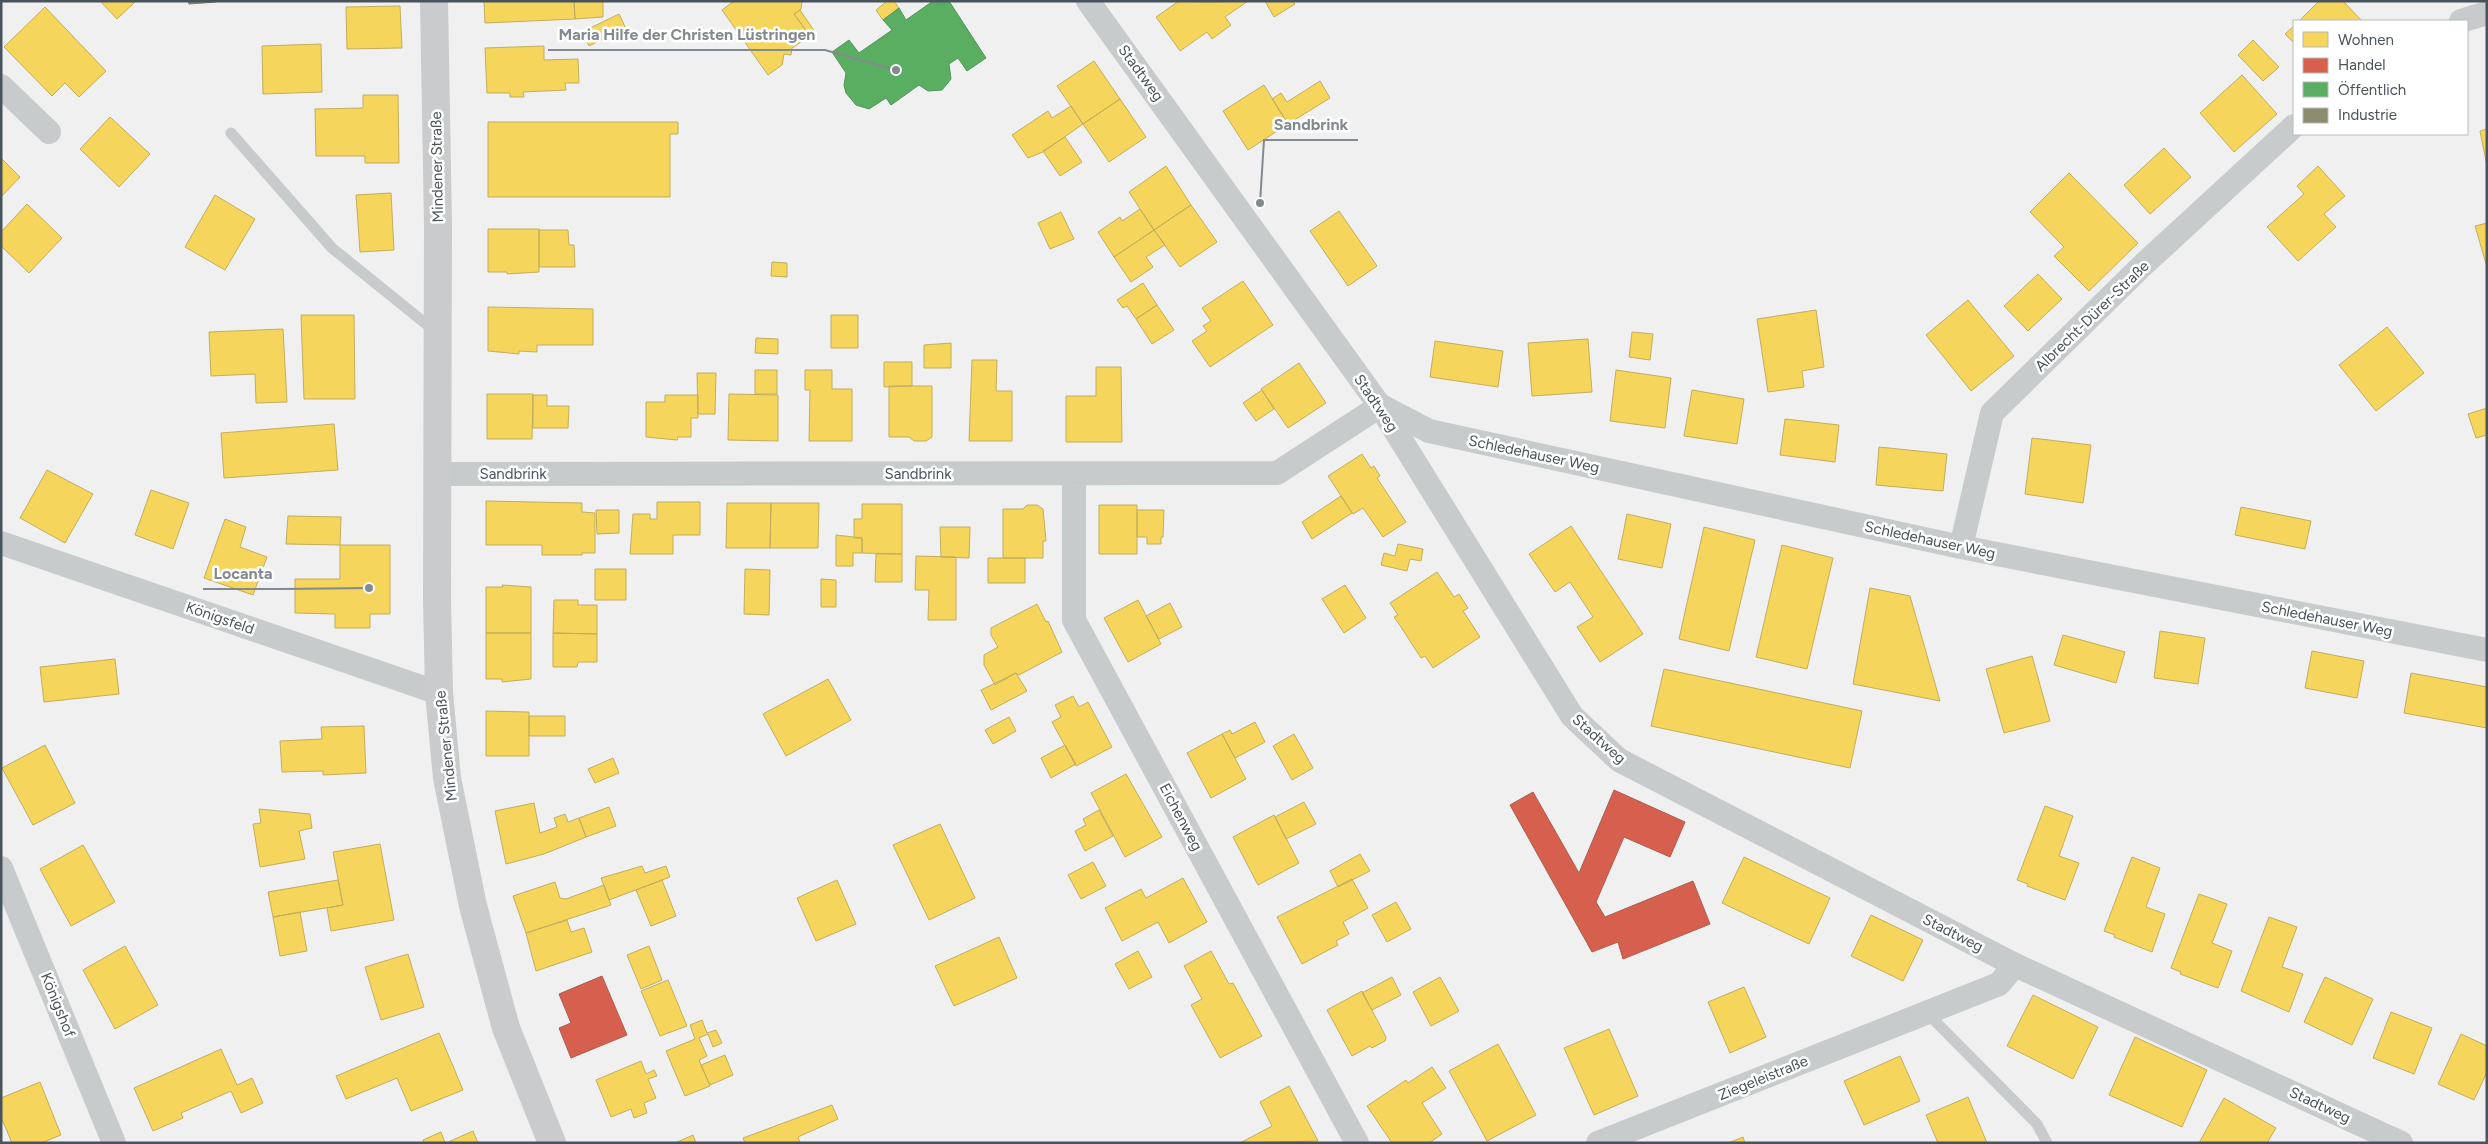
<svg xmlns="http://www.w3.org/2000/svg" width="2488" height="1144" font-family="Figtree,sans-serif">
  <rect width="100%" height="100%" fill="#f0f0f0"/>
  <path fill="#f6d55c" stroke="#c2ae5c" d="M100 1H136L117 19Z
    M484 1H574L575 19 485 23Z
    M574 1H603V17L575 19Z
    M734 1H802L801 9 794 14 810 36 792 48 791 55 784 54 782 65 768 75 722 10Z
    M887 1H894L899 8 883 20 876 10Z
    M1179 1 1206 2 1248 1 1225 17 1231 25 1212 39 1207 32 1180 51 1156 17Z
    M1265 1H1293L1295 4 1274 17Z
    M2319 1H2343L2362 21H2299Z
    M400 6 402 48 347 49 346 7Z
    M45 7 106 71 79 97 65 83 52 96 4 47Z
    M800 10 815 32 810 36 794 14Z
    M619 14 629 35 615 42 611 35 589 46 582 32Z
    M2294 26V43L2285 34Z
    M2253 40 2279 67 2263 81 2238 55Z
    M321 44 322 92 263 94 262 46Z
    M544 46V60L578 59 579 83H565L566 90 523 92 524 97H510V93H487L485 48Z
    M1094 61 1120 99 1083 124 1057 86Z
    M2242 75 2277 114 2234 152 2200 113Z
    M1320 81 1330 98 1288 124 1272 99 1281 93 1287 102Z
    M1264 85 1288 124 1248 150 1223 111Z
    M363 95H398L399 163H365V156H316L315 109 363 108Z
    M1120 99 1146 137 1109 162 1083 124Z
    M1071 106 1083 124 1043 152 1028 158 1012 135 1048 111 1052 118Z
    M110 117 150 154 119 187 80 149Z
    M488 122H678V134H670V197H488Z
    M2487 129V166L2480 131Z
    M1065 137 1082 162 1060 176 1043 151Z
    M2164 148 2191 177 2150 214 2124 185Z
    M1 158 20 177 1 197Z
    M1166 166 1191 205 1154 230 1129 192Z
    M2318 166 2345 196 2324 214 2336 227 2298 261 2267 227 2304 194 2297 186Z
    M2069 173 2138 243 2089 291 2054 256 2064 247 2030 212Z
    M391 193 394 250 360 252 356 195Z
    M215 195 255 219 225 270 185 247Z
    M27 204 62 238 29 273 1 246V232Z
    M1191 205 1217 242 1180 267 1154 230Z
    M1140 209 1154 230 1114 257 1098 232 1120 217 1122 221Z
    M1339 211 1377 266 1348 286 1310 231Z
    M1061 212 1074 239 1050 249 1038 223Z
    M2487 223V267L2475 226Z
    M488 229H539V272L507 274V272H488Z
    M539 230H568L569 245H574L575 267H539Z
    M1154 230 1165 245 1146 257 1153 267 1131 282 1114 257Z
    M772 262 787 263V277L771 276Z
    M2038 274 2062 299 2028 331 2004 306Z
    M1243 281 1273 325 1210 367 1192 341 1207 331 1203 326 1211 321 1202 308Z
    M1143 283 1157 305 1136 319 1127 306 1123 308 1117 300Z
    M1968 300 2014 356 1971 391 1926 335Z
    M1157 305 1174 330 1152 344 1136 319Z
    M488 307 593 309V345H537V352L519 351V354L488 351Z
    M1816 310 1824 367 1802 371 1804 387 1768 392 1757 319Z
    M301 315H354L355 399H304Z
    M831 315H858V348H831Z
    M2387 327 2424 373 2376 411 2339 365Z
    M283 329 287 402 256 403 255 374 211 376 209 332Z
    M1632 332 1653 334 1650 360 1629 357Z
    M756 338 778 339V354L755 353Z
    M1588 339 1592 392 1532 396 1528 343Z
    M1435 341 1503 351 1498 387 1430 377Z
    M951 343V368H924V345Z
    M972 360H997L996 391H1012V441H969Z
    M884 362H912V386L884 387Z
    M1299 363 1326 403 1288 428 1261 389Z
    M1096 367H1121L1122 442H1066V396H1096Z
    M755 370H777V394H755Z
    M805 370H832V389H852V441H809L810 390H805Z
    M1616 370 1671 378 1665 428 1610 421Z
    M697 373H716L715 414H698Z
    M889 386H932V437L926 441H914L909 437H889Z
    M1262 390 1274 409 1256 421 1243 403Z
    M1692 390 1744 399 1737 444 1684 436Z
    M487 394H533L532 439H487Z
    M729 394 778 395V441L728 440Z
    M533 395H547V406H569L568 428H533Z
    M665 395H698V418H691V437H678L677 440 646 437V402H665Z
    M2487 408V435L2476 438 2468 414Z
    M1785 419 1839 425 1835 462 1780 455Z
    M334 424 338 470 224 478 221 433Z
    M2032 438 2091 445 2083 503 2025 494Z
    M1879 447 1947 454 1943 491 1876 485Z
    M1362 454 1371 468 1374 466 1380 476 1377 478 1406 522 1383 537 1363 508 1353 514 1328 476Z
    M47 470 93 494 65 543 20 518Z
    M151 490 189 503 173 549 135 535Z
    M1341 496 1352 513 1312 539 1302 522Z
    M486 501 582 503V512L595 513V553H582V555H542V545H486Z
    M657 502H700V535H673V554H630L633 514H650V519H657Z
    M727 503H771L770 548H726Z
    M771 503H819L818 548H770Z
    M862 504H902V554L862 553V538H854V519H862Z
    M1027 505H1037L1043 509 1046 541H1043V558H1003V509H1023Z
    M1099 505H1137V554H1099Z
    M2241 507 2311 521 2305 549 2235 535Z
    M596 510H619V533L597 534Z
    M1137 510H1164L1163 537H1161V544H1147V537H1137Z
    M1627 514 1671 524 1662 568 1618 559Z
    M288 516 341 517 340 545 286 544Z
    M225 519 246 527 240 547 267 557 253 595 204 578Z
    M1571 526 1643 634 1600 662 1577 627 1593 617 1570 582 1555 592 1529 554Z
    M940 527H970L969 558 941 557Z
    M1704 527 1755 540 1729 651 1679 639Z
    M836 535 862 538V553H853V566H836Z
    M1398 544 1423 549 1421 561 1410 559 1407 571 1381 565 1384 553 1395 556Z
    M340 545H390V614H370V628H335V614L295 613V579H340Z
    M1782 545 1833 558 1807 669 1756 657Z
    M876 554H902V582H875Z
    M916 556 956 557V620H928L929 590H915Z
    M988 558H1025V583H988Z
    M595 569H626V600H595Z
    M745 569 770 570 769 615 744 614Z
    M1437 572 1454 597 1459 594 1468 608 1463 611 1480 637 1433 668 1425 656 1421 658 1399 624 1394 617 1398 615 1390 603Z
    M821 579 836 580V607H821Z
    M502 585 531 587V633H486V587H503Z
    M1345 585 1366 618 1344 633 1322 599Z
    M1870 588 1910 596 1940 701 1853 684Z
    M554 600H578V605H597V634L553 633Z
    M1138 600 1161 644 1128 662 1104 618Z
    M1170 603 1182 627 1159 639 1146 616Z
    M1037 604 1046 622 1048 621 1062 652 1019 675 1016 673 995 685 984 665V655L998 647 991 635V628Z
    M2160 631 2205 638 2198 684 2154 678Z
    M486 633H531V679L502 682V679H486Z
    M553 633 597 634V662H578L577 667H553Z
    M2063 635 2125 652 2116 683 2054 665Z
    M2312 651 2364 661 2357 698 2305 688Z
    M2032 656 2050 721 2004 733 1986 669Z
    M115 659 119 694 44 702 40 667Z
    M1664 669 1862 711 1850 768 1651 726Z
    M1016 673 1027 691 991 710 981 690Z
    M2411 673 2487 687V728L2404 713Z
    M828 679 851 720 786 756 763 714Z
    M1073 696 1079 707 1088 702 1112 747 1076 766 1052 722 1061 717 1055 705Z
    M486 711 529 712V756H486Z
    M529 716H565V736H529Z
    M1009 717 1016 731 993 744 985 730Z
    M1255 722 1265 742 1235 758 1222 734 1230 730 1232 734Z
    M364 726 366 773 323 775V771L282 772 280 741 322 739 321 727Z
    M1222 734 1246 779 1211 798 1187 753Z
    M1294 734 1313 768 1292 780 1273 746Z
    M45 745 75 803 33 825 2 768Z
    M1065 745 1076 764 1051 778 1041 758Z
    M613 758 619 773 595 783 588 769Z
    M1126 774 1162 837 1125 857 1091 793Z
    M1304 802 1316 824 1286 839 1275 817Z
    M534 803 540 833 557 827 554 818 565 814 568 822 579 818 586 837 544 854 506 864 495 811Z
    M2045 806 2073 816 2059 856 2079 863 2065 900 2027 886 2028 884 2017 880Z
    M609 807 616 826 586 837 579 818Z
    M259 809 310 814 312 828 299 831 305 859 260 867 253 824 261 823Z
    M1099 810 1113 836 1085 851 1075 831 1086 825 1083 819Z
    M1274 815 1299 863 1258 885 1233 837Z
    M940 824 975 898 929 920 893 845Z
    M380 844 394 920 331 931 327 908 343 905 333 852Z
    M83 845 115 902 71 926 40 869Z
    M1360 854 1370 871 1338 887 1330 871Z
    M1744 857 1830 898 1809 944 1722 903Z
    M2132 857 2160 868 2146 907 2165 914 2152 952 2114 937 2115 935 2104 931Z
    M1093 862 1106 886 1081 899 1068 875Z
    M642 866 645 873 666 866 670 877 609 900 601 878Z
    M1183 878 1207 922 1169 943 1158 922 1122 941 1105 908 1141 889 1146 898Z
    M1352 879 1368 908 1343 922 1349 934 1336 941 1338 945 1302 964 1277 917Z
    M338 880 343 905 273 917 268 892Z
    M662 880 676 916 651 926 636 890Z
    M837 880 856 924 816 941 797 898Z
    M555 882 560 898 566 899 604 885 611 905 526 933 513 896Z
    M2199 894 2227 904 2212 943 2232 951 2218 988 2180 974 2181 972 2171 968Z
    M1396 902 1411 929 1387 942 1372 915Z
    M300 912 307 951 280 956 273 917Z
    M1871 915 1923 940 1903 981 1851 956Z
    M2269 917 2297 927 2282 967 2303 974 2289 1012 2241 991Z
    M567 920 571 932 584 928 592 952 536 971 526 933Z
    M999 937 1017 978 954 1006 935 966Z
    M125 946 158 1005 115 1029 83 970Z
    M649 946 662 980 641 989 627 955Z
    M1138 951 1152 977 1129 989 1115 964Z
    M1211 951 1229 984 1233 983 1262 1036 1220 1058 1191 1005 1202 999 1184 966Z
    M408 954 424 1007 381 1020 365 967Z
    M1392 977 1401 995 1372 1010 1362 993Z
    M1440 977 1459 1011 1431 1026 1413 992Z
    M2325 977 2373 999 2352 1045 2304 1022Z
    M668 980 687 1026 660 1036 641 991Z
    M1744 987 1766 1037 1730 1053 1708 1002Z
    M1362 991 1386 1037 1385 1041 1372 1048 1370 1046 1352 1056 1327 1010Z
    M2033 995 2098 1027 2073 1079 2007 1046Z
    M2391 1012 2432 1028 2414 1074 2373 1058Z
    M702 1020 707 1033 716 1030 722 1043 713 1047 708 1034 699 1038 707 1056 699 1060 710 1086 685 1096 666 1051 695 1039 690 1025Z
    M1609 1029 1638 1096 1594 1115 1564 1048Z
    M439 1033 463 1090 411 1111 397 1078 346 1099 336 1076Z
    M2461 1034 2487 1046V1072L2474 1100 2438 1084Z
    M2135 1037 2207 1070 2182 1127 2109 1095Z
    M1498 1044 1536 1115 1487 1141 1449 1071Z
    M221 1049 237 1085 252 1078 263 1103 241 1113 231 1091 181 1113 183 1118 153 1131 134 1088Z
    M725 1055 733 1075 710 1085 701 1065Z
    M1900 1056 1920 1101 1864 1125 1844 1081Z
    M641 1061 646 1074 654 1070 657 1076 648 1079 656 1098 644 1103 647 1113 634 1118 631 1109 611 1117 596 1080Z
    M1432 1067 1446 1088 1422 1103 1442 1134 1429 1143H1392L1367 1106 1406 1080 1408 1083Z
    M40 1082 61 1135 41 1143H12L1 1117V1098Z
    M1289 1086 1318 1141 1240 1143 1272 1126 1260 1102Z
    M1968 1097 1987 1143H1938L1926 1115Z
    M2224 1098 2276 1128 2267 1143H2199Z
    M832 1105 838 1119 798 1137 800 1143H745L743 1138Z
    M473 1131 478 1143H446Z
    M441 1132 445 1143H424L423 1140Z
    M693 1135 696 1143H675Z
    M1743 1137 1745 1143H1728Z"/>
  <path fill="#d6604d" stroke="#ac5c51" d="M1614 790 1685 822 1670 857 1624 837 1596 902 1605 917 1693 881 1710 924 1623 959 1618 942 1592 952 1510 805 1533 792 1579 873Z
    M602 976 627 1035 571 1058 559 1028 571 1023 559 994Z"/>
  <path fill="#5aae61" stroke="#55935f" d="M933 1H949L986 58 967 71 958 58 949 64 951 79 942 90 928 91 919 85 891 105 886 98 869 109 856 105 846 93 844 85 846 73 832 52 849 40 859 53 892 30 883 20 899 8 906 20Z"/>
  <path fill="#8c8c6e" stroke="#787b68" d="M188 1H216V2L189 4Z"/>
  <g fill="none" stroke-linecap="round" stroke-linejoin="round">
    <path stroke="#c8cbcc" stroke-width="11" d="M231 133 332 248 436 332
      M1927 1013 2037 1124 2047 1143"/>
    <path stroke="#c8cbcc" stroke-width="24" d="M1088 1 1380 406 1572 716 1619 760 2015 965 2401 1143
      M2461 21 2487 13
      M1 86 49 132
      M1381 406 1429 431 1961 547 2487 650
      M437 474 1277 473 1380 406
      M1074 474V620L1357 1143
      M1 543 439 693
      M1961 547 1992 413 2143 265 2294 126
      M1 868 114 1143
      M1598 1143 1999 984 2015 965"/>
    <path stroke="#c9cbcd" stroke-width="28" d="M434 1 438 225 437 598 439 693 447 778 473 906 506 1028 552 1143"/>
  </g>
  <g text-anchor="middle" stroke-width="5" stroke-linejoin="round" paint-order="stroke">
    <g font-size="15" fill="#49535b" stroke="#fff">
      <text transform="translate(1141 73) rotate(54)" y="5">Stadtweg</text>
      <text transform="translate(437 167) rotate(-91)" y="5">Mindener Straße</text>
      <text transform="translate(2092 316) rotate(-44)" y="5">Albrecht-Dürer-Straße</text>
      <text transform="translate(1376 403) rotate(56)" y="5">Stadtweg</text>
      <text transform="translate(1534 454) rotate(12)" y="5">Schledehauser Weg</text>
      <text x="513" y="479">Sandbrink</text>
      <text x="918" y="479">Sandbrink</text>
      <text transform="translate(1930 540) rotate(12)" y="5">Schledehauser Weg</text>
      <text transform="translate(220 618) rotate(19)" y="5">Königsfeld</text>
      <text transform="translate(2327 619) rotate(11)" y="5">Schledehauser Weg</text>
      <text transform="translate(1599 739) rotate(42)" y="5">Stadtweg</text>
      <text transform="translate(446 746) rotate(-96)" y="5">Mindener Straße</text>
      <text transform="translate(1181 817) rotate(62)" y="5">Eichenweg</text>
      <text transform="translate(1953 933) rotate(27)" y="5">Stadtweg</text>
      <text transform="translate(58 1005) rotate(68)" y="5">Königshof</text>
      <text transform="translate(1763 1078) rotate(-22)" y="5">Ziegeleistraße</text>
      <text transform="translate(2320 1105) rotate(25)" y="5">Stadtweg</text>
    </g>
  </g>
  <path fill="none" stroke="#838a8f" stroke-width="2" d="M896 70L825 50H548M1260 203L1264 140H1358M369 588L282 589H203"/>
  <g fill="#838a8f" stroke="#fff" stroke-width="2">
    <circle cx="896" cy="70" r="5"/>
    <circle cx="1260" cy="203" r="5"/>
    <circle cx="369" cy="588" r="5"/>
  </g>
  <g font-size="16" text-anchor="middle" font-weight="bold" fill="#838a8f" stroke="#fff" stroke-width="5" stroke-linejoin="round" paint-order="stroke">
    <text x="687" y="40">Maria Hilfe der Christen Lüstringen</text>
    <text x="1311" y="130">Sandbrink</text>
    <text x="243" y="579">Locanta</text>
  </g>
  <rect width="2488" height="1144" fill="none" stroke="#49535b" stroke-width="5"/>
  <rect x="2293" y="20" width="175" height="115" fill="#ffffff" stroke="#b6babd"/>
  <rect x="2303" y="32" width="25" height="15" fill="#f6d55c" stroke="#b6babd"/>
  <text x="2338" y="45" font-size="15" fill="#49535b">Wohnen</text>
  <rect x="2303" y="58" width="25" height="15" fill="#d6604d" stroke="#b6babd"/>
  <text x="2338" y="70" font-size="15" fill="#49535b">Handel</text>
  <rect x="2303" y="82" width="25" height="15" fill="#5aae61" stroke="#b6babd"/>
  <text x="2338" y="95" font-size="15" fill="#49535b">Öffentlich</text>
  <rect x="2303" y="108" width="25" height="15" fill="#8c8c6e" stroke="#b6babd"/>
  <text x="2338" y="120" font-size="15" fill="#49535b">Industrie</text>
</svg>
